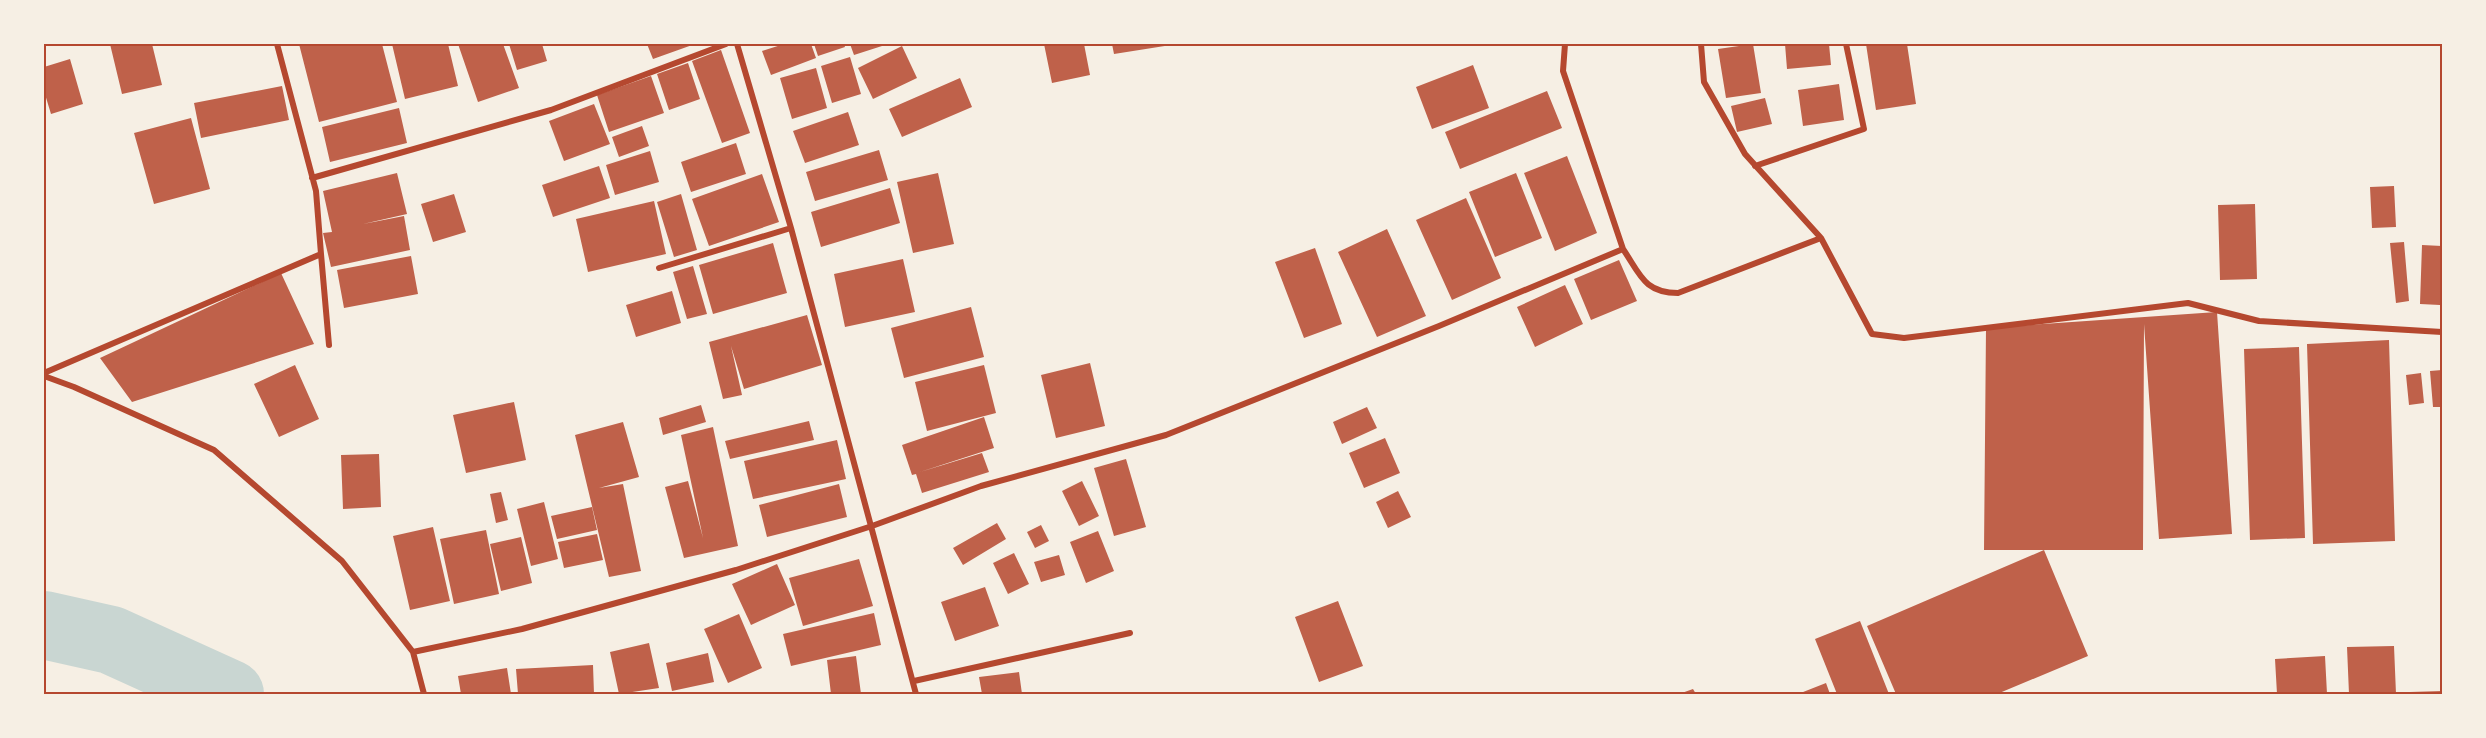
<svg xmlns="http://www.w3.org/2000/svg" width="2486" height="738" font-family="'Varela Round',sans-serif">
  <rect width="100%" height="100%" fill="#f6efe4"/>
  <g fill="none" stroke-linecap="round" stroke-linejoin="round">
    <path stroke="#c9d6d2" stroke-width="68" d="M44 625 111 640 230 694"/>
  </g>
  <path fill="#bf614a" d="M110 44H152L162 85 122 94Z
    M299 44H382L397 102 319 122Z
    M392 44H448L458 86 405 99Z
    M458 44H503L519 88 478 102Z
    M509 44H542L547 61 517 70Z
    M647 44H695L653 59Z
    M784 44H811L816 58 771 75 762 51Z
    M814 44H844L845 47 818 56Z
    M850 44H881L882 46 854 55Z
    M1044 44H1084L1090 75 1052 83Z
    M1112 44H1171V45L1114 54Z
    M1753 44 1761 93 1726 98 1718 49Z
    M1785 44H1829L1831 65 1787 69Z
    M1866 44H1907L1916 104 1876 110Z
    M902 46 917 78 873 99 858 68Z
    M721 50 750 133 722 143 692 61Z
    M850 57 861 94 832 103 821 66Z
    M70 59 83 104 51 114 44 91V67Z
    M688 63 700 99 669 110 657 74Z
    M1473 65 1489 108 1432 129 1416 87Z
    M816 68 827 108 792 119 780 78Z
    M651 76 664 113 609 132 597 95Z
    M960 78 972 107 902 137 889 109Z
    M1839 84 1844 120 1803 126 1798 90Z
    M282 86 289 120 201 138 194 103Z
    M1547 91 1562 128 1460 169 1445 132Z
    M1765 98 1772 124 1737 132 1731 106Z
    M594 104 610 144 564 161 549 121Z
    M399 108 407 143 330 162 322 127Z
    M848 112 859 145 805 163 793 131Z
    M191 118 210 189 154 204 134 133Z
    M642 126 649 146 619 157 612 137Z
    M736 143 746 174 691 192 681 162Z
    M879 150 888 180 815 201 806 172Z
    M650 151 659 182 615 195 606 165Z
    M1567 156 1597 233 1555 251 1524 173Z
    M599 166 610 198 553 217 542 185Z
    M397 173 407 214 363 224 404 216 410 250 331 267 323 233 332 232 323 191Z
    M938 173 954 244 913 253 897 182Z
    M1516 173 1542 238 1495 257 1469 192Z
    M762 174 779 222 709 246 692 199Z
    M2394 186 2396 227 2372 228 2370 187Z
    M890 188 900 223 821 247 811 212Z
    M454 194 466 232 433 242 421 204Z
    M681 194 697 250 674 257 657 202Z
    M1466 198 1501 278 1452 300 1416 220Z
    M654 201 666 254 588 272 576 219Z
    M2255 204 2257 279 2220 280 2218 205Z
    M1387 229 1426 316 1377 337 1338 252Z
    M2404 242 2409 301 2396 303 2390 243Z
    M773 243 787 293 713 314 699 265Z
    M2422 245 2442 246 2440 305 2420 304Z
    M1315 248 1342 324 1304 338 1275 262Z
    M411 256 418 294 344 308 337 270Z
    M903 259 915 312 845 327 834 274Z
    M1619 260 1637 301 1591 320 1574 279Z
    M693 266 707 314 687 319 673 272Z
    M281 273 314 344 132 402 100 358Z
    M1565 285 1583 324 1535 347 1517 307Z
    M672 291 681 323 636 337 626 305Z
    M971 307 984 357 904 378 891 328Z
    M2217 312 2232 534 2159 539 2144 324 2143 550H1984L1986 328Z
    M807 315 822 365 744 389 731 346 742 395 723 399 709 342Z
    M2389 340 2395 541 2313 544 2307 344Z
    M2299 347 2305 538 2250 540 2244 349Z
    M1090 363 1105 426 1056 438 1041 375Z
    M295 365 319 419 279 437 254 384Z
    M984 365 996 413 927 431 915 382Z
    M2442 370V407H2433L2430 371Z
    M2421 373 2424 403 2409 405 2406 375Z
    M514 402 526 460 466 473 453 415Z
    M701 405 706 422 663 435 659 418Z
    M1367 407 1377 428 1342 444 1333 422Z
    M984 417 994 448 920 472 982 453 989 472 922 493 916 474 912 475 902 445Z
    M809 421 814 440 730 459 725 441Z
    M623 422 639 477 599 488 623 484 641 571 609 577 575 435Z
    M713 427 738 546 684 558 665 487 688 481 703 538 681 435Z
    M1385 438 1400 473 1364 488 1349 453Z
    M837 440 846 479 753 499 744 461Z
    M379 454 381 507 343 509 341 455Z
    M1126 459 1146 527 1114 536 1094 468Z
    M1082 481 1099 516 1079 526 1062 491Z
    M839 484 847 517 767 537 759 505Z
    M1398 491 1411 517 1388 528 1376 502Z
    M501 492 508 520 496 523 490 494Z
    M544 502 558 559 531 566 517 509Z
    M592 507 597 530 557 539 551 516Z
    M997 523 1006 539 963 565 953 548Z
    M1041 525 1049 541 1035 548 1027 532Z
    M433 527 450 601 410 610 393 536Z
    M486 530 499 594 454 604 440 539Z
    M1098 531 1114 571 1086 583 1070 542Z
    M597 534 603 560 564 568 558 542Z
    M521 537 532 583 501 591 490 544Z
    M2044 550 2088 656 1997 694H1896L1867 626Z
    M1014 553 1029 584 1008 594 993 563Z
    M1059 555 1065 575 1041 582 1034 562Z
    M859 559 873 606 803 626 789 578Z
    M777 564 795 605 751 625 732 584Z
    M985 587 999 626 955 641 941 602Z
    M1338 601 1363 666 1319 682 1295 617Z
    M874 613 881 645 791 666 783 634Z
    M739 614 762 668 728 683 704 629Z
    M1860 621 1889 694H1837L1815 639Z
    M649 643 659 688 619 694 610 652Z
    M2394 646 2396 694H2349L2347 647Z
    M708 653 714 682 672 691 666 663Z
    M856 656 861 694H831L827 660Z
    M2325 656 2327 694H2277L2275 659Z
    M593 665 594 694H518L516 669Z
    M507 668 511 694H461L458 676Z
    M1019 672 1022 694H982L979 677Z
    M1826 683 1830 694H1798Z
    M1693 689 1696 694H1679Z
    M2442 691V694H2410V692Z"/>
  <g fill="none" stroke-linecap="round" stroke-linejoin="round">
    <path stroke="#b5482f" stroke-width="6" d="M737 44 791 228 916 694
      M1565 44 1563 71 1623 249
      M1701 44 1704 82 1745 154 1821 238 1872 334 1904 338 2188 303 2259 321 2442 332
      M1755 166 1864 129 1846 44
      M312 178 551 110 726 44
      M321 254 329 345
      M659 268 791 228
      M44 373 321 254 316 191 277 44
      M44 376 74 387 214 450 342 561 413 652 424 694
      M413 652 522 629 736 570 872 526 981 486 1166 435 1439 326 1623 249C1640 274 1644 293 1678 293L1821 238
      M914 681 1130 633"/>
  </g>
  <rect width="2486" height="738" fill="none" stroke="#f6efe4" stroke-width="90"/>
  <rect x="45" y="45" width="2396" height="648" fill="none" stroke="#b5482f" stroke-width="2"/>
</svg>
